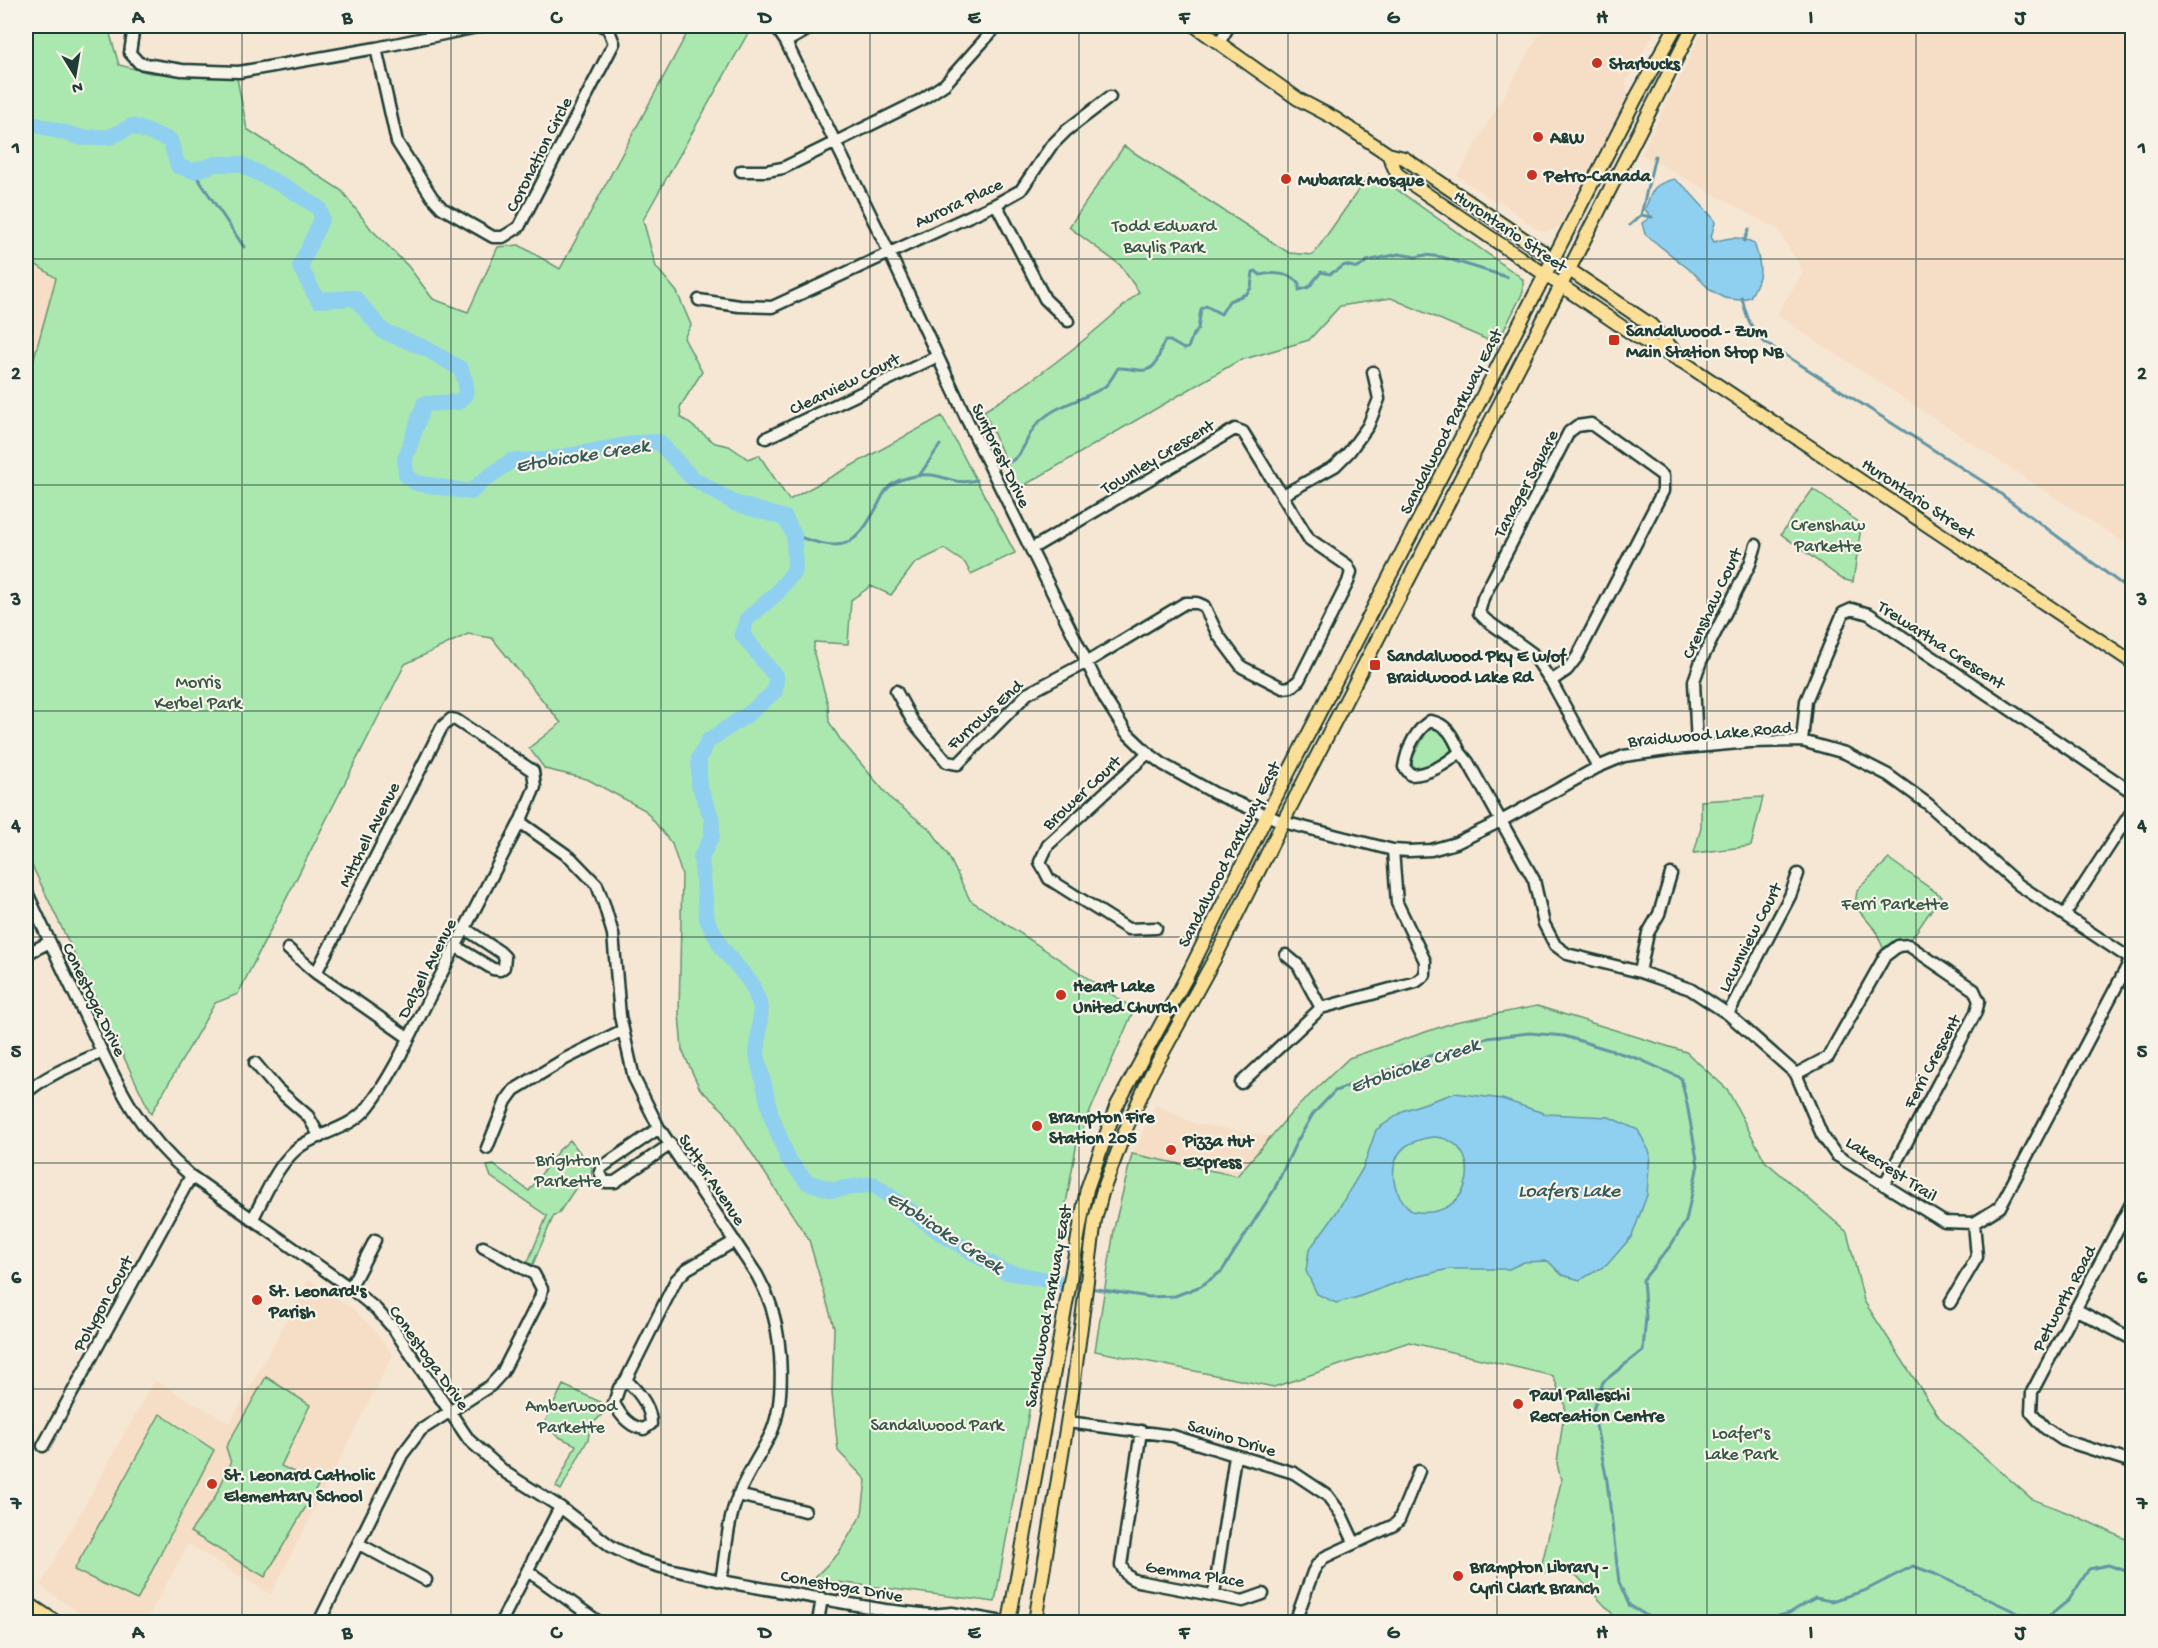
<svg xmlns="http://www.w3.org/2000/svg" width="2158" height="1648" font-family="'Gochi Hand',sans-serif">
  <rect width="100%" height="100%" fill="#f6e7d4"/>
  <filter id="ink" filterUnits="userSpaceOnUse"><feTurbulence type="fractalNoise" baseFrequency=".0167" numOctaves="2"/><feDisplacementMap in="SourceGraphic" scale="12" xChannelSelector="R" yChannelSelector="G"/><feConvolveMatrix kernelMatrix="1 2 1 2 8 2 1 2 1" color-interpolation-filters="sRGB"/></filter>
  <g filter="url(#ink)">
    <path fill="#f6dec6" d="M1544 26H1658L1626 82 1628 96 1560 225 1555 229 1544 232 1536 229 1499 200 1497 203 1457 176Z
      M1705 26H2132V548L1776 315 1803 272 1778 230 1641 154Z
      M26 258 56 278 26 387Z
      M1156 1104 1193 1123 1272 1136 1237 1176 1132 1154Z
      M309 1279 353 1309 374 1329 393 1355 271 1595 188 1544 146 1622H92L40 1586 154 1380 230 1423Z"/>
    <path fill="#abe8af" stroke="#659272" stroke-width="1.5" d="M26 26H92L110 34 119 65 150 73 237 78 247 129 342 191 371 229 408 266 433 299 468 312 498 247 519 245 560 269 691 26H752L643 220 656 267 677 292 691 325 684 338 702 372 680 407 681 417 715 443 729 446 748 459 759 455 789 500 942 416 1015 553 971 574 965 563 944 549 915 563 891 595 871 586 851 600 848 644 814 642V654L828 705 829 722 840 739 891 799 931 830 948 855 970 900 1134 1009 1077 1142 995 1602 813 1579 838 1554 862 1514 866 1480 838 1451 832 1393 834 1327 809 1240 724 1111 700 1089 682 1050 679 1014 682 875 672 844 645 810 587 779 545 769 529 748 561 723 492 638 468 634 405 664 238 994 215 1003 151 1114 26 853V387L56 278 26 258Z
      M1124 146 1289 253 1313 255 1369 175 1396 189 1519 276 1523 280V292L1497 344 1391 298 1340 306 1309 340 1238 361 1018 489 984 411C1040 378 1091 336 1139 292L1120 265 1069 227Z
      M1813 489 1858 522 1861 527 1853 582 1842 579 1781 534Z
      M1431 728C1443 729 1452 740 1451 752L1422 770 1415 769 1411 761 1427 731Z
      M1763 797 1751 846 1694 853 1701 828V801Z
      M1889 859 1941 896 1909 942 1883 948 1876 931 1855 906 1857 890Z
      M1537 1006 1686 1052 1727 1089 1765 1161 1847 1232 1864 1301 1939 1417 2032 1499 2076 1516 2132 1542V1622H1620L1576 1575 1540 1572 1562 1478 1560 1477 1557 1463 1565 1406 1553 1376 1409 1342 1274 1387 1095 1351 1115 1224 1132 1154 1237 1176 1293 1111 1349 1058 1455 1022Z
      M570 1140 592 1168 591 1176 575 1189 558 1214 554 1215 533 1264H527L547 1216 491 1177 487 1166 494 1165 529 1191 558 1151Z
      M266 1377 310 1405 281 1466 319 1484 265 1577 190 1532 214 1499 231 1463 226 1447Z
      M563 1385 605 1404 607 1410 591 1425 588 1439 561 1490 556 1487 576 1445 557 1436 544 1424Z
      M160 1414 214 1450 137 1600 74 1570Z"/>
    <path fill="#8fd0f0" stroke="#6295a5" stroke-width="1.5" fill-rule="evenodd" d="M1674 179 1686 188 1714 219 1715 223 1711 237 1714 242C1729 237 1739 236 1754 243 1762 266 1763 276 1750 297L1739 300 1724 298 1710 290 1695 274 1645 234 1642 223 1648 219 1649 215 1645 209C1653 189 1652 185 1674 179Z
      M1455 1093 1502 1099 1546 1114 1609 1117 1638 1130 1650 1153 1647 1195 1632 1236 1607 1265 1580 1280 1562 1275 1548 1261 1524 1262 1509 1269H1449L1407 1279 1355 1298 1336 1303 1317 1294 1306 1271 1309 1250 1336 1213 1363 1168 1376 1130 1405 1110ZM1433 1137C1485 1138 1478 1224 1411 1211 1407 1206 1402 1201 1399 1195 1389 1177 1392 1150 1414 1142 1420 1139 1426 1138 1433 1137Z"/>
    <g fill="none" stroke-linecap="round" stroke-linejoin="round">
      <path stroke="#6295a5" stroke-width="3" d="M193 171 244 247
        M1641 215 1655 156
        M1630 225 1641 215 1652 217
        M1744 241 1749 229
        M1742 298C1748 323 1754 339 1779 351L1990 486 2132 592
        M1010 462C1025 454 1026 434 1039 422 1057 404 1084 400 1104 387 1110 383 1114 374 1118 368 1130 367 1146 376 1155 364 1160 357 1160 348 1165 341H1170L1184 349 1188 348 1192 337 1198 329 1201 309 1206 306 1221 314 1229 301 1246 294 1251 288 1253 272 1256 271 1260 275C1272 272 1291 273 1299 283V290L1309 287 1321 272 1330 274 1345 265 1358 268 1367 261 1399 254 1416 257 1425 255 1442 257 1507 277
        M919 476 940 445
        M794 535C843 553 855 549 879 503 884 492 888 485 900 480 909 477 923 474 932 475 952 478 955 485 977 480
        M1090 1288 1149 1297 1175 1296 1201 1286 1222 1271 1274 1190 1295 1145 1313 1114 1335 1091 1414 1061 1487 1038 1529 1033 1564 1036 1639 1059 1681 1078 1687 1104 1698 1165 1686 1221 1671 1245 1643 1280 1646 1317 1643 1350 1603 1382 1593 1410 1607 1481 1619 1582 1629 1605 1657 1622
        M1757 1622 1789 1613 1815 1598 1831 1601 1864 1591 1913 1566 1935 1574 2022 1615 2048 1617 2069 1600 2089 1569 2108 1565 2132 1573"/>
      <path stroke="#8fd0f0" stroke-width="16" d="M26 122 83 138 110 137 132 126 170 140 178 166 193 171 216 164H240L288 188 319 208 322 218 300 267 318 300 355 298 383 331 427 349 461 369 466 384 465 396 458 402 424 404 405 459 406 475 416 483 471 492 484 480 511 461 545 460 636 443 659 442 691 477 734 503 785 518 794 535 795 570 777 593 747 619 742 634 776 677 775 691 751 712 708 741 699 758V785L712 819V836L701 857 707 920 722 948 751 983 761 1007 757 1055 771 1115 788 1159 807 1182 833 1190 873 1184 945 1236 1003 1271 1062 1283"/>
      <g stroke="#1f3d34" stroke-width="15">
        <path id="minor" d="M134 26 130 53 139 63 182 70 239 72 376 48 482 26
          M775 26 786 42 889 252 970 426 1105 699 1126 732 1148 753 1164 765 1216 794 1283 822 1393 850 1409 851 1431 850 1456 843 1501 821 1598 767 1624 756 1674 749 1750 742 1802 741 1845 753 1888 775 1928 804 2019 885 2132 960
          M786 42 814 26
          M1219 43 1229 26
          M376 48 397 142 432 197 442 208 493 237H503L519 227 614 43 608 28 602 26
          M741 171H766L783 168 921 100 945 84 996 27
          M996 204 1045 299 1068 321
          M699 300 739 306 772 307 996 204 1021 190 1051 146 1067 130 1110 97
          M766 438 936 357
          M1283 495 1335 466 1349 452 1368 426 1379 399 1373 372
          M1551 681 1567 670 1577 657 1663 491V476L1591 424 1577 426 1569 432 1483 598 1479 613 1486 620 1532 653 1551 681 1598 767
          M896 691 913 722 947 762 958 764 1027 694 1087 662 1185 603H1197L1204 606 1218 635 1242 667 1283 688 1291 687 1299 680 1348 582 1351 572 1347 565 1309 539 1243 432 1235 429 1031 549
          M1430 721C1448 724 1453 737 1460 752 1446 764 1431 774 1411 775L1404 767C1407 749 1414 732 1430 721Z
          M1802 741 1806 701 1843 613 1852 609 1869 614 2132 792
          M1697 747 1694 681 1701 661 1750 564 1756 545
          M1460 752 1468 762 1534 880 1544 924 1555 945 1567 954 1640 972 1690 989 1728 1014 1796 1074 1822 1135 1836 1155 1944 1222 1974 1223 2000 1207 2131 959
          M1148 753 1048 845 1040 862 1049 879 1128 929 1156 928
          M520 822 571 858 597 885 604 904 613 934 620 1016 634 1078 659 1128 757 1275C763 1287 770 1299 773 1313 782 1345 785 1400 772 1431 762 1453 747 1473 738 1496 727 1522 726 1554 721 1581
          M26 890C45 933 66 976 86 1018 116 1081 135 1129 191 1176L350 1288 376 1309 393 1328 469 1440 506 1473 560 1507 612 1547 638 1560 661 1567 721 1581 885 1610 930 1615 952 1613 1003 1622
          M2065 914 2132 811
          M455 946 493 969 500 970 504 967 505 957 500 952 464 928
          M288 949 316 973 409 1038
          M26 954 50 942
          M1286 955 1298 965 1321 1008
          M1640 972 1648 933 1659 914 1671 874
          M1728 1014 1790 896 1798 874
          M255 1063 277 1089 308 1116 320 1137
          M1796 1074 1828 1057 1885 956 1898 946 1908 945 1974 990 1979 1001 1976 1012 1884 1185
          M1241 1083 1321 1008 1416 982 1425 975V961L1397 903 1393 850
          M26 1093C47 1074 76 1064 102 1052
          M659 1128 602 1167 600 1172 604 1182H615L671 1144
          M487 1148 506 1101 514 1090 565 1059 623 1030
          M2132 1202 2032 1392 2031 1412 2045 1428 2063 1440 2132 1462
          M252 1220C265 1196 278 1161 302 1145 325 1131 351 1128 368 1107 392 1077 413 1030 430 996 460 937 490 880 520 822L535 787 533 771 456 720 451 719 442 727 316 973
          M350 1288 375 1240
          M1950 1303 1977 1257 1974 1223
          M2077 1310 2132 1339
          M626 1380C638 1391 651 1407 651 1424L644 1429C630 1427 620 1415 614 1403L619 1388 626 1380 676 1280 687 1269 735 1241
          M1068 1422 1173 1436 1294 1473 1327 1495 1341 1514 1354 1542
          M1141 1431 1121 1565C1125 1573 1128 1579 1138 1581L1243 1601 1263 1594
          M43 1446 191 1176
          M738 1495 805 1511
          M359 1544 426 1580
          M528 1571 599 1622
          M1214 1594 1235 1456
          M319 1622 402 1455 421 1430 490 1386 502 1373 540 1298 542 1289 534 1274 483 1247
          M501 1622 560 1507
          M818 1622 822 1598
          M1295 1622 1313 1572 1317 1565 1325 1557 1394 1525 1399 1520 1419 1471"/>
      </g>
      <g stroke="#1f3d34" stroke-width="16">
        <path id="major" d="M1195 26 1298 99 1334 118 1388 154 1404 158 1651 325 1679 356
          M1388 154 1397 174 1637 337 1686 364 2132 662
          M26 1602 56 1622
          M1009 1622 1082 1215 1087 1189 1116 1107 1185 980 1279 791 1636 98 1676 26
          M1035 1622 1074 1380 1095 1220 1102 1193 1126 1129 1151 1074 1216 956 1293 802 1552 303 1693 26"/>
      </g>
      <use href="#minor" stroke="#f7f3e8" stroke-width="10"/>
      <use href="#major" stroke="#fbdf96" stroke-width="12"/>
    </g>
  </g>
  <path fill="none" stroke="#1f3d34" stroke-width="1.5" stroke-opacity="0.55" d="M242 26V1622M451 26V1622M661 26V1622M870 26V1622M1079 26V1622M1288 26V1622M1497 26V1622M1707 26V1622M1916 26V1622M26 259H2132M26 485H2132M26 711H2132M26 937H2132M26 1163H2132M26 1389H2132"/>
  <g fill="#c8321e" stroke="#f7f3e8" stroke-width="2">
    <circle cx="1597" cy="63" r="6"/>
    <circle cx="1538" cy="137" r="6"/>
    <circle cx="1532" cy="175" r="6"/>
    <circle cx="1286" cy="179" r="6"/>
    <rect x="1608" y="334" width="12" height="12" rx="3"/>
    <rect x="1369" y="659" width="12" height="12" rx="3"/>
    <circle cx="1061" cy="995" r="6"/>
    <circle cx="1037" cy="1126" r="6"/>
    <circle cx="1171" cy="1150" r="6"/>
    <circle cx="257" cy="1300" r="6"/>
    <circle cx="1518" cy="1404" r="6"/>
    <circle cx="212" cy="1484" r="6"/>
    <circle cx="1458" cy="1576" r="6"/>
  </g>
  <g text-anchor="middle" stroke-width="4.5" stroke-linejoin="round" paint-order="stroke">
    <g font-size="18" font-weight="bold" fill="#1f3d34" stroke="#f7f3e8" text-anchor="start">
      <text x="1609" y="69">Starbucks</text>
      <text x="1550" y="143">A&amp;W</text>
      <text x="1544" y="181">Petro-Canada</text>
      <text x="1298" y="185">Mubarak Mosque</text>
      <text x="1626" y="336">Sandalwood - Zum<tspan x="1626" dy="21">Main Station Stop NB</tspan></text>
      <text x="1387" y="661">Sandalwood Pky E w/of<tspan x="1387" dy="21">Braidwood Lake Rd</tspan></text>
      <text x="1073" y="991">Heart Lake<tspan x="1073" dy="21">United Church</tspan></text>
      <text x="1049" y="1122">Brampton Fire<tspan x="1049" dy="21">Station 205</tspan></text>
      <text x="1183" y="1146">Pizza Hut<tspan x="1183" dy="21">Express</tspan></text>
      <text x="269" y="1296">St. Leonard's<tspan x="269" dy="21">Parish</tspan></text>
      <text x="1530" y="1400">Paul Palleschi<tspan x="1530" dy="21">Recreation Centre</tspan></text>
      <text x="224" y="1480">St. Leonard Catholic<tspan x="224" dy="21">Elementary School</tspan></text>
      <text x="1470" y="1572">Brampton Library -<tspan x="1470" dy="21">Cyril Clark Branch</tspan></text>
    </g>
    <g font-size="18" fill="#1f3d34" stroke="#f7f3e8">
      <text transform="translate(538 154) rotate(-63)" y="6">Coronation Circle</text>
      <text transform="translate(958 202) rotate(-25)" y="6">Aurora Place</text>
      <text transform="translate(1511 230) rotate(34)" y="6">Hurontario Street</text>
      <text transform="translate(844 383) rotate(-26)" y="6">Clearview Court</text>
      <text transform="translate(1450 421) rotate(-63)" y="6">Sandalwood Parkway East</text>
      <text transform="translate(1002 455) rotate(64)" y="6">Sunforest Drive</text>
      <text transform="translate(1157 456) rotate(-31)" y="6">Townley Crescent</text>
      <text transform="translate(1525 483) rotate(-62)" y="6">Tanager Square</text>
      <text transform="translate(1919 498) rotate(34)" y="6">Hurontario Street</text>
      <text transform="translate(1711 603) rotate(-65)" y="6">Crenshaw Court</text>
      <text transform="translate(1942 644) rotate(33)" y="6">Trewartha Crescent</text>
      <text transform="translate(984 714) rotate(-42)" y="6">Furrows End</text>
      <text transform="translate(1710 733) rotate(-5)" y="6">Braidwood Lake Road</text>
      <text transform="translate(1081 792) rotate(-43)" y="6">Brower Court</text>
      <text transform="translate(368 834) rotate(-63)" y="6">Mitchell Avenue</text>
      <text transform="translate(1228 854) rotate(-63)" y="6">Sandalwood Parkway East</text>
      <text transform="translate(1749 937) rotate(-63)" y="6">Lawnview Court</text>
      <text transform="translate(426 968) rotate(-63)" y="6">Dalzell Avenue</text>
      <text transform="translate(95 999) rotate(64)" y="6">Conestoga Drive</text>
      <text transform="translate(1931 1061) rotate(-62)" y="6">Ferri Crescent</text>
      <text transform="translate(1892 1168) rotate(33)" y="6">Lakecrest Trail</text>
      <text transform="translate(713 1179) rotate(56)" y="6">Sutter Avenue</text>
      <text transform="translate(2063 1298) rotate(-62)" y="6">Petworth Road</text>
      <text transform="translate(102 1303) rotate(-61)" y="6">Polygon Court</text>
      <text transform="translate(1047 1306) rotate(-80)" y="6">Sandalwood Parkway East</text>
      <text transform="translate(430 1357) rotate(54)" y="6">Conestoga Drive</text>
      <text transform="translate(1232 1437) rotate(17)" y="6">Savino Drive</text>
      <text transform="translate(1195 1573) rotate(9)" y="6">Gemma Place</text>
      <text transform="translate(842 1585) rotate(10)" y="6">Conestoga Drive</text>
    </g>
    <g font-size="18" fill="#345746" stroke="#f7f3e8">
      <text x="1164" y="231">Todd Edward<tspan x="1164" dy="21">Baylis Park</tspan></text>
      <text x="1828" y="530">Crenshaw<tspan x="1828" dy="21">Parkette</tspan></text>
      <text x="198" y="687">Morris<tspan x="198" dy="21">Kerbel Park</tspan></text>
      <text x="1895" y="909">Ferri Parkette</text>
      <text x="568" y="1165">Brighton<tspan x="568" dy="21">Parkette</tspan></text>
      <text x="571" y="1411">Amberwood<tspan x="571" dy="21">Parkette</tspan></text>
      <text x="937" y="1430">Sandalwood Park</text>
      <text x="1741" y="1438">Loafer's<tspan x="1741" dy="21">Lake Park</tspan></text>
    </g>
    <g font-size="20" font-style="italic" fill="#355a5a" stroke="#f7f3e8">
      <text transform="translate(582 454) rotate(-9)" y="7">Etobicoke Creek</text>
      <text transform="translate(1414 1064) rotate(-19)" y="7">Etobicoke Creek</text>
      <text x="1569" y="1196">Loafers Lake</text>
      <text transform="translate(946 1231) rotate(33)" y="7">Etobicoke Creek</text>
    </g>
  </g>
  <rect width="2158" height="1648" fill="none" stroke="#f7f3e8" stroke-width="66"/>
  <g transform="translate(75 75) rotate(169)" stroke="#f7f3e8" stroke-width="4.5" paint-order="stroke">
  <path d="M0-4.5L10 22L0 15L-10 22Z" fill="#1f3d34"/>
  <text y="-9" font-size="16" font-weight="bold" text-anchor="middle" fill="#1f3d34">N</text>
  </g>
  <rect x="33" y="33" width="2092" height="1582" fill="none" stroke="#1f3d34" stroke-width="2"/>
  <g font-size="20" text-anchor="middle" font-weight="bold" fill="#1f3d34">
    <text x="138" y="23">A</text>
    <text x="347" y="23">B</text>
    <text x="556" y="23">C</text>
    <text x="765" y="23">D</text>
    <text x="974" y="23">E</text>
    <text x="1184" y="23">F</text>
    <text x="1393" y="23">G</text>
    <text x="1602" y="23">H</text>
    <text x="1811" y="23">I</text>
    <text x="2020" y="23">J</text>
    <text x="16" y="153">1</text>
    <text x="2142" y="153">1</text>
    <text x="16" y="379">2</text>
    <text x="2142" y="379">2</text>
    <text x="16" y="605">3</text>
    <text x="2142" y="605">3</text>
    <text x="16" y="831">4</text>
    <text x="2142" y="831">4</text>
    <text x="16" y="1057">5</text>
    <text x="2142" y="1057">5</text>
    <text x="16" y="1283">6</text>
    <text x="2142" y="1283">6</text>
    <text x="16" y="1509">7</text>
    <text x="2142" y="1509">7</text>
    <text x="138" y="1638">A</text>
    <text x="347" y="1638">B</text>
    <text x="556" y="1638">C</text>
    <text x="765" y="1638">D</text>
    <text x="974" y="1638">E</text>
    <text x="1184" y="1638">F</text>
    <text x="1393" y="1638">G</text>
    <text x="1602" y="1638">H</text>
    <text x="1811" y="1638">I</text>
    <text x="2020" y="1638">J</text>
  </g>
</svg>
